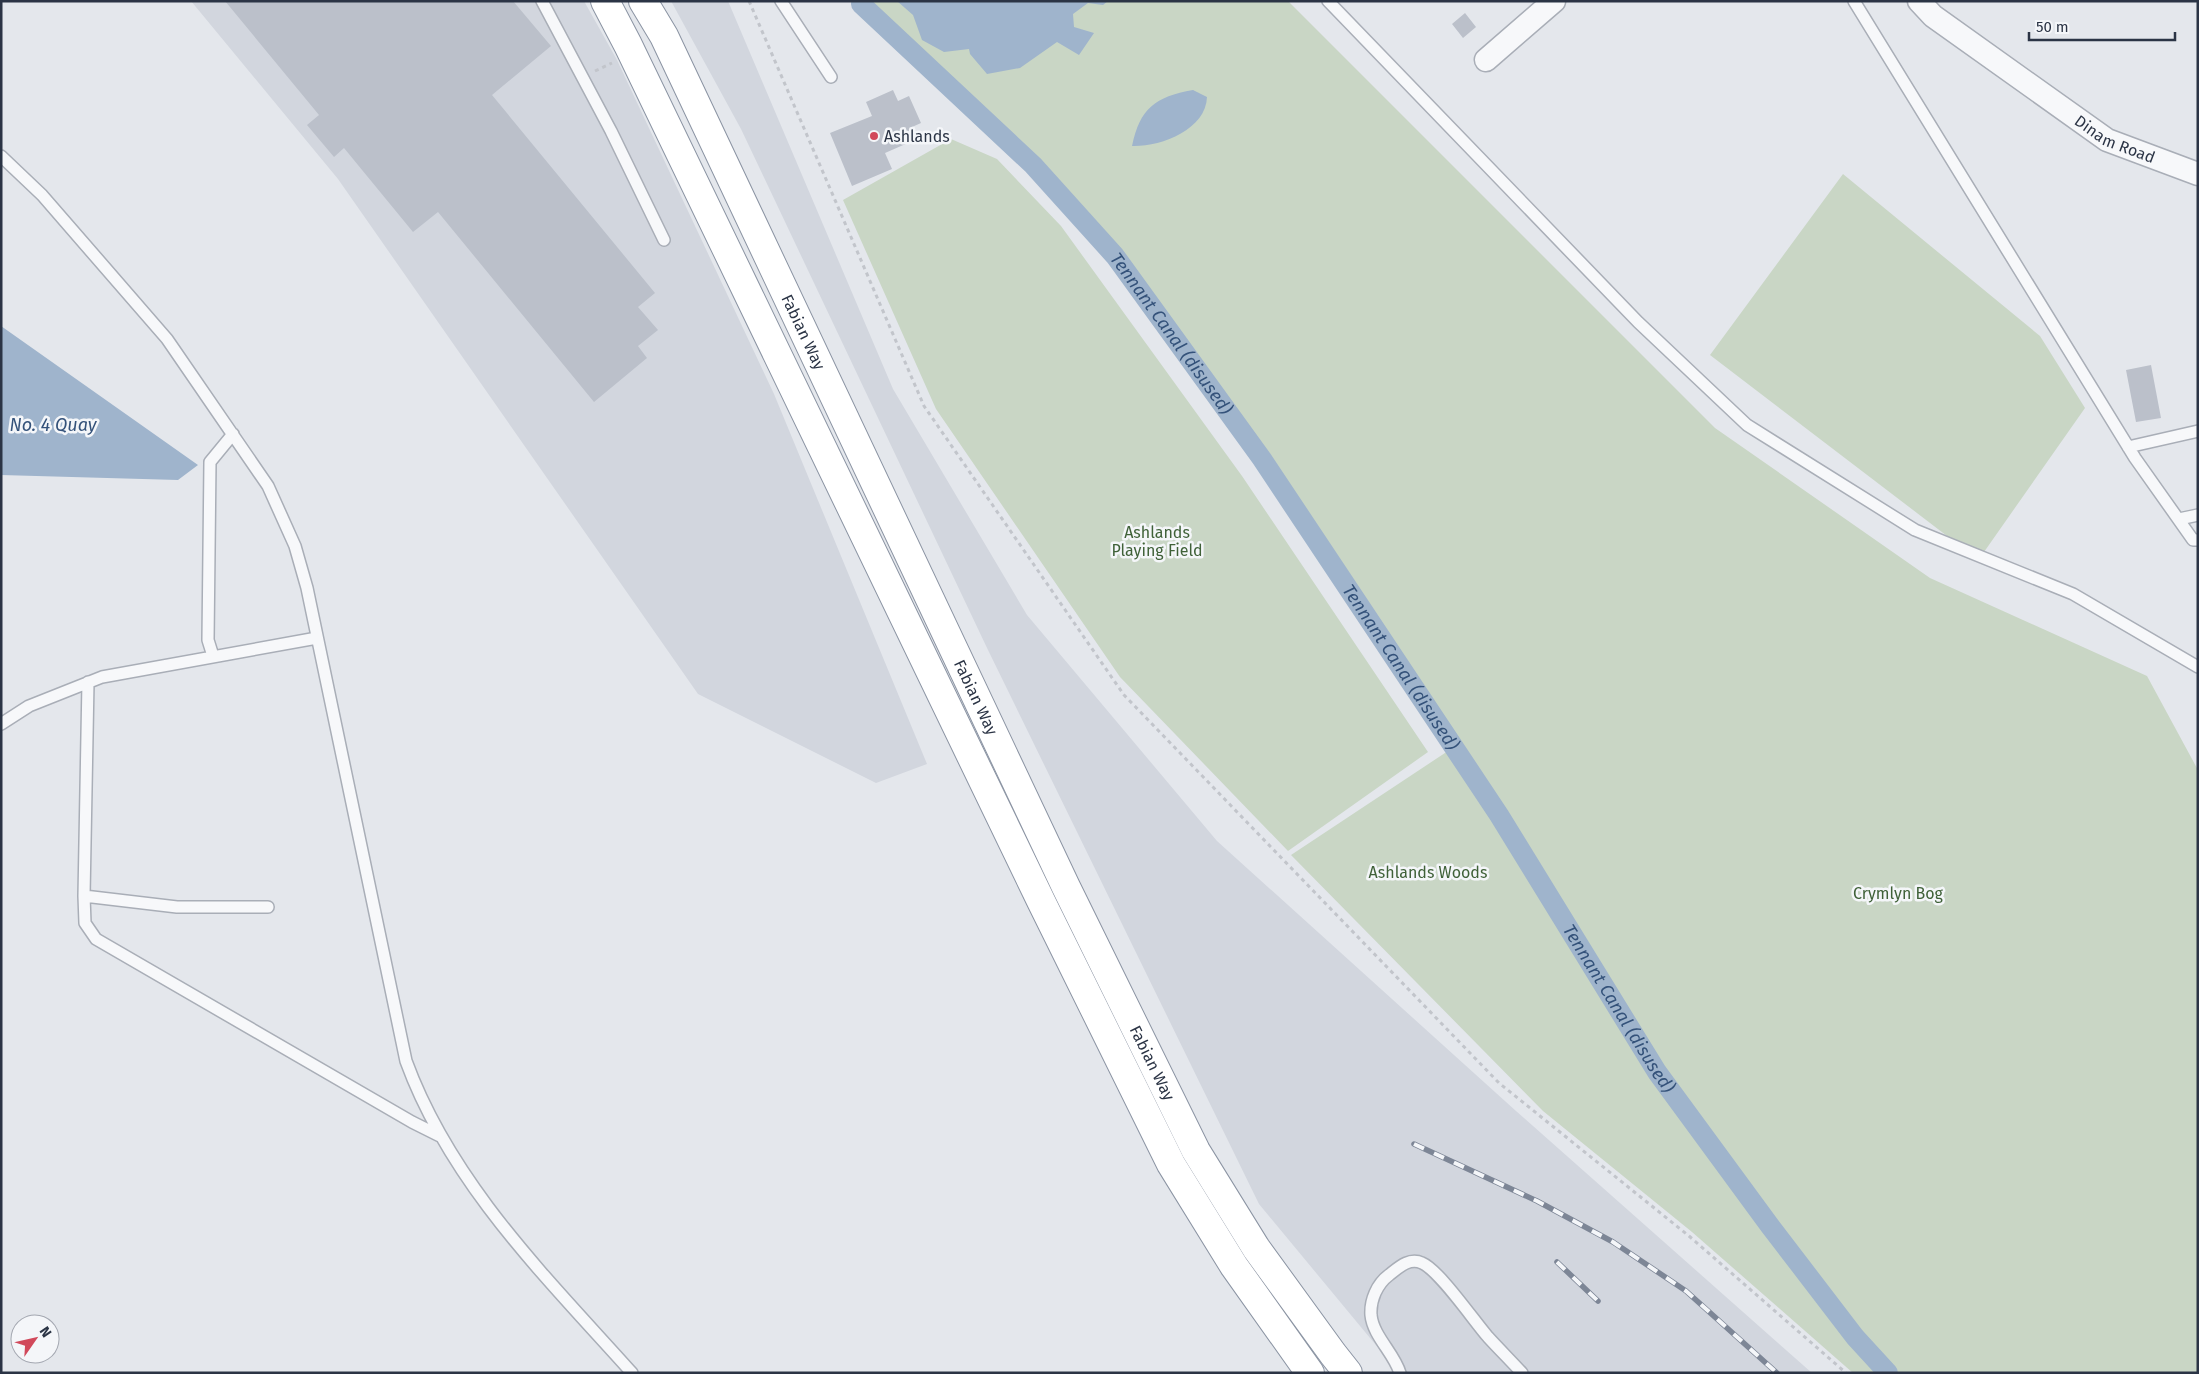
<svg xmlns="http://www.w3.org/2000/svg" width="2199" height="1374" font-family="'Fira Sans',sans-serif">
  <rect width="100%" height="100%" fill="#e4e7ec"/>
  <path fill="#d2d6de" d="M191 1H584L617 60 774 394 927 764 876 783 698 694 338 179Z
    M671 1H728L893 389 1027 615 1217 841 1516 1111 1812 1373H1399L1259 1204 988 650 741 129Z"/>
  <path fill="#c9d6c5" d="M858 1H1288L1715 428 1930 578 2147 676 2198 770V1373H1888L1855 1337 1770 1226 1657 1072 1499 815 1262 459 1115 256 1033 165Z
    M951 139 997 159 1061 226 1242 476 1428 752 1288 851 1120 677 936 409 843 200Z
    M1843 174 2040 336 2085 408 1984 552 1951 539 1710 355Z
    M1451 749 1496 817 1654 1074 1852 1339 1881 1370 1878 1373H1853L1692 1232 1543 1111 1291 855Z"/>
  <path fill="#9fb4cc" d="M897 1H1108L1103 5 1088 3 1073 14 1074 27 1094 33 1079 55 1057 42 1020 68 987 74 970 54 969 49 944 52 922 40 913 15Z
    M1193 90 1207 97C1206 130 1160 147 1132 146 1140 108 1155 97 1193 90Z
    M1 326 198 465 178 480 1 475Z"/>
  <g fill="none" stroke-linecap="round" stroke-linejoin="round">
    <path stroke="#9fb4cc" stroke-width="5.5" d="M858 1 861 4"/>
    <path stroke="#9fb4cc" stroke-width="20" id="s1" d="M861 4 1033 165 1115 256 1262 459 1499 815 1657 1072 1770 1226 1855 1337 1888 1373"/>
  </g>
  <path fill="#bbc0ca" d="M225 1H513L551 46 492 95 655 293 638 307 658 330 638 346 647 358 594 402 438 212 413 232 344 148 334 157 307 125 319 115Z
    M1465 13 1476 27 1463 38 1452 24Z
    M893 90 898 101 909 96 921 123 912 127 917 139 885 153 892 169 852 186 830 133 872 116 866 102Z
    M2151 365 2161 418 2136 422 2126 370Z"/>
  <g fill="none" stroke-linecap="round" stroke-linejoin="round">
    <g stroke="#a9aeb7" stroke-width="14">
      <path id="service" d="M542 1 611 131 664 240
        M781 1 831 77
        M1328 1 1638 322 1747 425 1915 530 2073 594 2198 667
        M1854 1 2135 458 2193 540H2198
        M1 156 42 195 167 339 268 486 295 546 307 588 406 1061C451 1184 546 1277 632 1373
        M2128 447 2198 431
        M2179 519 2198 515
        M213 656 208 640 210 462 233 434
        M88 682 84 896 85 923 96 939 412 1122 440 1136
        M1 724 29 706 102 677 317 638
        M84 896 177 907H268
        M1400 1373C1394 1353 1373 1336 1371 1315 1370 1300 1377 1284 1389 1275 1398 1268 1409 1257 1422 1263 1439 1270 1474 1321 1488 1337 1499 1349 1511 1361 1522 1373"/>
    </g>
    <g stroke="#a9aeb7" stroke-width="25">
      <g id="minor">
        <path id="s2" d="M1919 1 1933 16 2107 140 2198 174"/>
        <path d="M1486 60 1554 1"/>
      </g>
    </g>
    <g stroke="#8b94a3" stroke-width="30">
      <g id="trunk">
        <path d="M605 1 628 45 1041 901 1171 1164 1234 1266 1310 1373"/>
        <path id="s3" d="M643 1 664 36 1066 887 1196 1151 1256 1248 1333 1354 1348 1373"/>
      </g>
    </g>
    <path stroke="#c2c5cb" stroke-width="3" stroke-dasharray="4 4" stroke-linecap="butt" d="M749 1 924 406 1124 695 1499 1083 1689 1236 1846 1373
      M595 71 612 63"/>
    <use href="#service" stroke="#f7f8fa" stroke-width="11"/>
    <use href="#minor" stroke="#f7f8fa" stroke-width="22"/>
    <use href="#trunk" stroke="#fff" stroke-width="28"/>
    <g stroke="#7d8696" stroke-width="5.5">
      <path id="rail" d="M1414 1144 1537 1201 1613 1242 1686 1291 1777 1373
        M1557 1262 1598 1301"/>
    </g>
    <use href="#rail" stroke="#f4f6f9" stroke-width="4" stroke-dasharray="11" stroke-linecap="butt"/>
  </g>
  <circle fill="#d1495b" stroke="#f4f6f9" stroke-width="2" cx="874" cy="136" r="5"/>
  <g text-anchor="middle" stroke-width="5" stroke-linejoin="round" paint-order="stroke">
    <g font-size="16" fill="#2b3445" stroke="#f4f6f9" text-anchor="start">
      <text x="884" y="142">Ashlands</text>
    </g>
    <g font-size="16" fill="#2b3445" stroke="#f4f6f9">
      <text dy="6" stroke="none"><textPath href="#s2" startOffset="241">Dinam Road</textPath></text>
      <text dy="6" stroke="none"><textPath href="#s3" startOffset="368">Fabian Way</textPath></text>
      <text dy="6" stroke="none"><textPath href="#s3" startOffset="772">Fabian Way</textPath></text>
      <text dy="6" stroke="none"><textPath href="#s3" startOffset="1178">Fabian Way</textPath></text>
    </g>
    <g font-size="16" fill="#3f6138" stroke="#f4f6f9">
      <text x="1157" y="538">Ashlands<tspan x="1157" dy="18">Playing Field</tspan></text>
      <text x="1428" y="878">Ashlands Woods</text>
      <text x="1898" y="899">Crymlyn Bog</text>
    </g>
    <g font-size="18" font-style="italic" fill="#34527a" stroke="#f4f6f9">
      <text dy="6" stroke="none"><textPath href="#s1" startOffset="454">Tennant Canal (disused)</textPath></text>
      <text x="53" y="431">No. 4 Quay</text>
      <text dy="6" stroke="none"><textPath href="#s1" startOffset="859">Tennant Canal (disused)</textPath></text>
      <text dy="6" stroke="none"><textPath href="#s1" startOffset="1264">Tennant Canal (disused)</textPath></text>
    </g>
  </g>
  <rect width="2199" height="1374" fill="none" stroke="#2b3445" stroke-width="5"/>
  <g transform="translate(35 1339) rotate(56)"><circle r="24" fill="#f4f6f9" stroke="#a4a8b1"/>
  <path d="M0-4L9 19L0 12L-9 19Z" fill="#d1495b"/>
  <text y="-8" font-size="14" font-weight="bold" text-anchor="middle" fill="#2b3445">N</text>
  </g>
  <path d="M2029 32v8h146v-8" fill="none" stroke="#2b3445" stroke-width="2.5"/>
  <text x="2036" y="32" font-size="15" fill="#2b3445" stroke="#f4f6f9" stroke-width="4" paint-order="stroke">50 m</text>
</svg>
